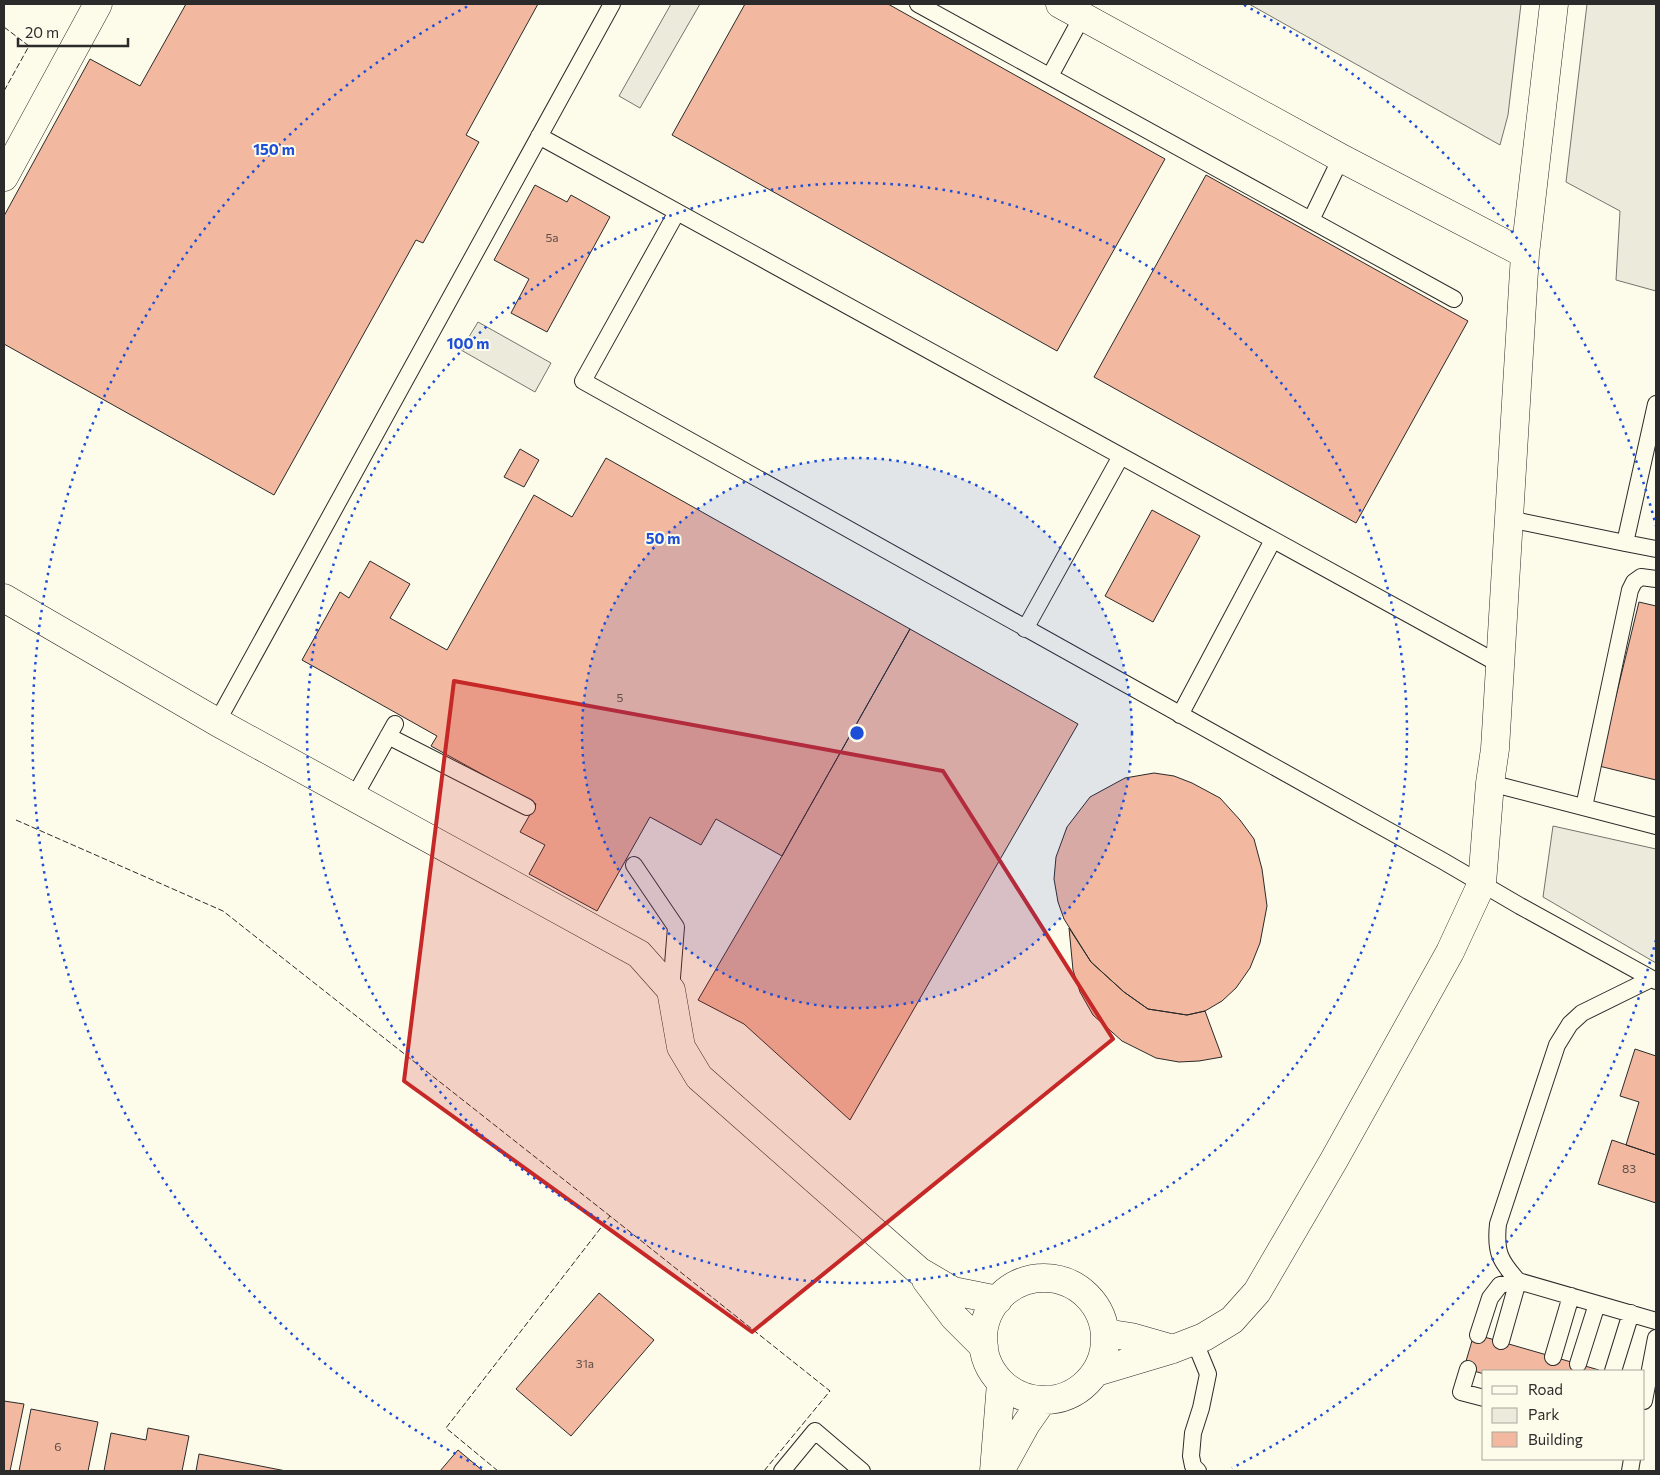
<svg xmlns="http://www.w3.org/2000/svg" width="1660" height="1475" font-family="Commissioner,sans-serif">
  <rect width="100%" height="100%" fill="#fdfbea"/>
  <path fill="#ecebdb" stroke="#74746e" d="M671 4H700L640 108 619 96Z
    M1249 4H1521L1508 115 1500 145Z
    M1587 4H1656V291L1616 280 1620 211 1566 182Z
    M478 322 551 363 535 392 461 350Z
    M1553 826 1656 849V963L1543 897Z"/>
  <path fill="#f2b8a0" stroke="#2b2b2b" d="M186 4H538L466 135 479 142 423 243 416 240 274 495 4 344V216L90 59 140 86Z
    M745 4H888L1165 159 1057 351 672 135Z
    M1206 175 1468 321 1356 523 1094 377Z
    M535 185 567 202 571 195 610 217 547 332 511 313 529 279 494 260Z
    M520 449 539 460 524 487 504 477Z
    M606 458 910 629 782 856 716 819 701 845 650 817 597 911 529 874 545 845 520 832 536 804 431 746 437 736 302 660 340 592 349 598 370 561 410 584 390 618 447 650 534 495 572 517Z
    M1152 510 1200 536 1153 622 1105 596Z
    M1639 602 1656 606V780L1599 766Z
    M910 629 1078 724 850 1120 744 1024 698 1000 782 856Z
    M1154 773 1174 776 1192 783 1220 798 1240 820 1254 839 1262 869 1267 906 1260 943 1250 968 1236 988 1222 1001 1205 1011 1187 1015 1148 1009 1124 992 1091 962 1064 919 1058 902 1054 879 1056 857 1067 827 1090 797 1125 778Z
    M1069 928 1091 962 1124 992 1148 1009 1187 1015 1205 1011 1222 1057 1199 1061 1179 1062 1156 1058 1122 1041 1093 1015 1080 992 1073 970Z
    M1635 1049 1656 1056V1155L1626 1145 1639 1102 1620 1096Z
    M1612 1140 1656 1155V1203L1598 1184Z
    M599 1293 654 1340 571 1436 516 1389Z
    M1474 1334 1599 1370V1371H1484V1374L1464 1368Z
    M4 1401 24 1404 10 1471H4Z
    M31 1409 98 1422 88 1471H19Z
    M148 1428 189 1436 182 1471H104L111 1433 146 1440Z
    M458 1450 483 1471H440Z
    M199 1454 286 1471H196Z"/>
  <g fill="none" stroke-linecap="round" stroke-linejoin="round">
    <g stroke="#2b2b2b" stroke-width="18">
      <path id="lane" d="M918 4 1454 299
        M1050 76 1083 15
        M539 136 1501 665
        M677 212 583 381 1443 861 1520 906 1656 981
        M1311 220 1341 158
        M1656 404 1625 543 1656 549
        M1509 519 1625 543
        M1025 629 1121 456
        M1180 715 1273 540
        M217 722 612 4
        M388 736 527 807
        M1490 783 1656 826
        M354 797 395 724
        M1584 807 1630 590 1634 582 1641 577 1656 579
        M634 865 676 927 671 990
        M1518 1281C1500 1261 1495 1252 1498 1224L1557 1045 1570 1024 1582 1013 1651 979
        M1478 1335 1490 1298 1500 1285 1518 1281 1656 1321
        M1194 1340 1208 1374 1201 1408 1193 1433 1191 1456 1193 1466 1198 1471
        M1501 1341 1518 1281
        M1553 1357 1571 1296
        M1578 1364 1597 1304
        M1468 1369 1461 1392 1484 1398
        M1613 1371 1631 1313
        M1644 1401 1656 1338
        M782 1471 815 1431 862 1471
        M1630 1471 1632 1459"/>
    </g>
    <g stroke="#2b2b2b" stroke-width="29">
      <path id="street" d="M1060 4 1341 158 1525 254
        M4 177 98 4
        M4 598 217 722 639 954 671 990 681 1047 699 1077 919 1271 953 1291 998 1300
        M983 1339a61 61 0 1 1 122 0a61 61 0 1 1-122 0Z
        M926 1280 954 1317 984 1347
        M1105 1333 1131 1337 1173 1349
        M1096 1372 1173 1349 1204 1337 1232 1320 1257 1292 1334 1160 1450 952 1482 883 1490 783 1495 749 1525 254 1554 4
        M994 1471 1001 1383
        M1000 1471 1026 1424 1042 1401"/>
    </g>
    <use href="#lane" stroke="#fdfbea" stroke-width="16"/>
    <use href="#street" stroke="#fdfbea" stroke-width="28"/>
    <path stroke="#2b2b2b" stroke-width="1" stroke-dasharray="6 2.5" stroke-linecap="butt" d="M4 27 29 46 4 91
      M16 820 223 911 610 1216
      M498 1471 446 1428 610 1216 830 1391 764 1471"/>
  </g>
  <path fill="#c62828" fill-opacity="0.2" stroke="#c62828" stroke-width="4" stroke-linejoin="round" d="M454 681 943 771 1113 1039 752 1332 404 1081Z"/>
  <circle cx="857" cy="733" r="275" fill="#1d4ed8" fill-opacity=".12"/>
  <g fill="none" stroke="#1d4ed8" stroke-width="2.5" stroke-dasharray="2.5 5">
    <circle cx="857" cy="733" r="275"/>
    <circle cx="857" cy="733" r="550"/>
    <path d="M1656 940A825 825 0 0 1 1232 1468M482 1468A825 825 0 0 1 470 5M1244 5A825 825 0 0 1 1656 526"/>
  </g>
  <g text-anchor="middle" stroke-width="4" stroke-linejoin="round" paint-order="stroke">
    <g font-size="12" fill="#5d4e48">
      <text x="552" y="242">5a</text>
      <text x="620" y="702">5</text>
      <text x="1629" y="1173">83</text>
      <text x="585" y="1368">31a</text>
      <text x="58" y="1451">6</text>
    </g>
  </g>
  <circle cx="857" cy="733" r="8" fill="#1d4ed8" stroke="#fdfbea" stroke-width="2.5"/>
  <g font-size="15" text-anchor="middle" font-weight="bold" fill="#1d4ed8" stroke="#fdfbea" stroke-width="4" stroke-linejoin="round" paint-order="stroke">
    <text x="274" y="155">150 m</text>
    <text x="468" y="349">100 m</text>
    <text x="663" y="544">50 m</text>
  </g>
  <rect width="1660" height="1475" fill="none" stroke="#2b2b2b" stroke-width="10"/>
  <rect x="1482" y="1370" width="162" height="90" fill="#fdfbea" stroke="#a9a89e"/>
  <rect x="1492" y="1386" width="25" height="8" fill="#fdfbea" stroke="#a9a89e"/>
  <text x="1528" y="1395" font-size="15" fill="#2b2b2b">Road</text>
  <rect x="1492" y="1408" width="25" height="15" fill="#ecebdb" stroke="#a9a89e"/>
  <text x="1528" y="1420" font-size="15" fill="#2b2b2b">Park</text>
  <rect x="1492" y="1432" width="25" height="15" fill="#f2b8a0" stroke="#a9a89e"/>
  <text x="1528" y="1445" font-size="15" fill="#2b2b2b">Building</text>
  <path d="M18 38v8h110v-8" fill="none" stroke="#2b2b2b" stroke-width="2.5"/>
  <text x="25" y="38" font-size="15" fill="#2b2b2b" stroke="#fdfbea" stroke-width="4" paint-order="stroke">20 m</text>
</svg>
